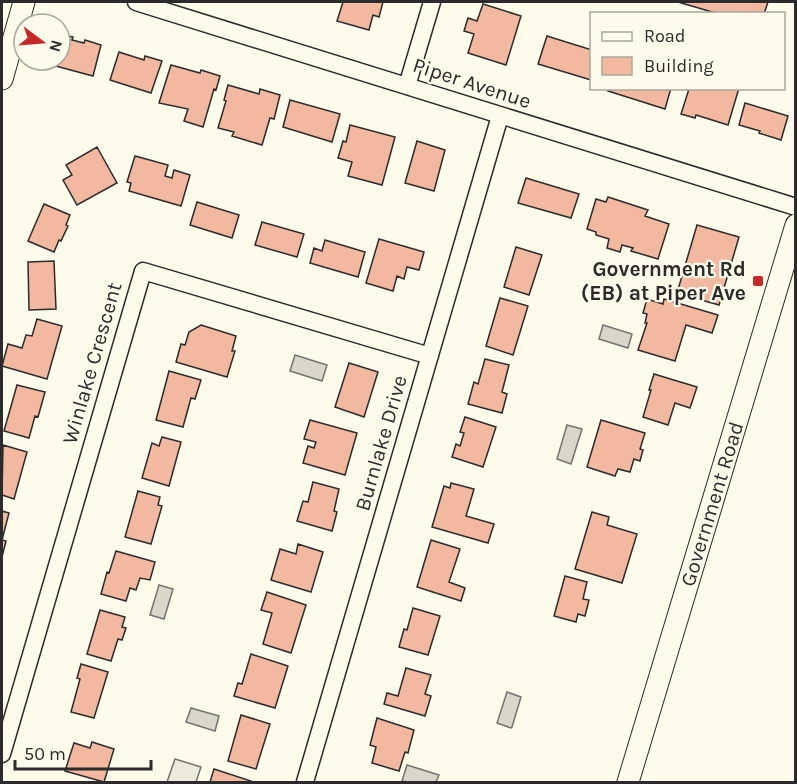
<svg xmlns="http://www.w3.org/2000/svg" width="797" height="784" font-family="Karla,sans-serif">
  <rect width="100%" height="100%" fill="#fdfbea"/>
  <path fill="#ecebdb" stroke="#74746e" stroke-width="1.5" d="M175 759 201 767 196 782H167Z"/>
  <path fill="#d8d7c9" stroke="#74746e" stroke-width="1.5" d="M603 325 632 334 628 348 599 339Z
    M295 355 327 365 322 381 290 371Z
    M567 425 582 429 571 464 557 459Z
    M159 585 173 589 164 619 150 615Z
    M507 692 521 697 512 727 511 728 497 723Z
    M191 708 219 716 215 731 186 722Z
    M407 765 439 775 436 782H407L402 781Z"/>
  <path fill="#f2b8a0" stroke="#2b2b2b" stroke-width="1.5" d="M343 2H383L379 17 373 15 369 30 337 21Z
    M678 2H768L764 14H719Z
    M483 4 521 16 506 65 468 53 474 34 464 31 468 18 477 21Z
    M60 34 73 37 72 40 84 43 85 40 101 45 93 76 52 65 54 60H60Z
    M547 36 592 50 591 80 538 64Z
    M119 52 144 60 145 56 162 61 151 93 110 80Z
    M171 65 200 73 201 70 220 76 216 90 214 89 203 127 184 121 188 109 159 103Z
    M228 85 259 94 260 89 280 95 274 119 270 118 262 145 232 136 234 132 218 128 226 101 224 100Z
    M609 88H671L665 109 608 91Z
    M691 88H739L728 125 696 115 695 118 681 114 689 89Z
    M290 100 340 114 332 142 283 127Z
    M745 103 788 116 781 140 759 133 760 131 739 125Z
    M350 125 395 137 382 185 348 176 352 162 338 158 343 141 346 142Z
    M417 141 445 150 434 191 405 183Z
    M97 147 117 183 77 205 63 180 72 175 66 165Z
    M135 156 168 165 165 176 172 178 174 170 190 175 181 206 129 191 131 183 127 182Z
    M526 178 579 194 571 218 518 203Z
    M608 197 648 210 645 216 669 224 658 259 631 251 633 248 622 245 620 252 607 248 609 239 596 235V232L587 229 596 199 606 202Z
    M197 202 239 215 232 238 190 225Z
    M44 204 70 215 66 225 68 226 61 241 59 240 54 252 28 241Z
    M262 222 304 234 297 257 255 245Z
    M697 225 739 237 719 305 677 293Z
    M379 239 424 252 419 270 407 267 404 279 397 276 393 291 366 283Z
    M325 240 365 252 358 277 310 263 314 248 322 251Z
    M516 247 542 255 529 295 504 287Z
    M54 261 56 309 29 310 28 262Z
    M500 298 528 306 513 355 486 346Z
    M647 299 663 304 664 299 718 315 712 333 686 325 675 361 638 350 647 323H645L647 314 643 313Z
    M37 319 62 326 47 379 2 366 8 344 22 348 26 335 32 336Z
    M201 325 236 336 232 351H235L227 377 176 362 181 344 185 345 189 332Z
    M485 359 509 365 502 392 507 394 502 413 468 404 474 382 478 384Z
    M349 363 378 372 364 417 335 407Z
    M169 371 201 380 195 399 191 398 183 427 156 420Z
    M654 374 697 387 690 408 675 403 668 425 643 417 651 390H649Z
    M17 385 45 392 38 417 35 416 29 438 4 431Z
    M465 417 496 427 483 467 452 457 456 444 460 446 464 433 460 432Z
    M310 420 357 433 345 475 303 463 308 446 314 448 316 442 304 439Z
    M601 420 645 433 640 449 643 450 640 461 634 459 630 472 618 469 615 476 587 467Z
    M162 437 181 442 169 486 142 478 152 443 159 446Z
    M3 445 27 452 14 499 2 495Z
    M313 482 339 489 334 511 337 512 332 531 297 521 303 501 308 502Z
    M451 483 474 489 466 516 494 524 488 543 432 527 444 486 450 488Z
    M138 491 160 497 158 505 162 506 151 544 125 537Z
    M2 511 9 513 2 540 6 541 2 557Z
    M592 512 609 517 607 525 637 534 622 583 575 569Z
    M431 540 460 549 449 582 465 588 461 601 417 587Z
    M298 544 323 552 311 592 271 580 280 549 296 554Z
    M116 551 155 562 150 580 140 578 136 590 130 588 126 601 101 594 107 572 109 573Z
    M565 576 587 582 583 599 589 600 585 616 578 614 576 622 554 616Z
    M267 592 306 605 291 653 263 644 272 613 261 610Z
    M413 608 440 616 428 655 399 647 404 629 407 630Z
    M100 610 125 617 122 627 126 628 122 640 118 639 111 661 87 654Z
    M251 654 288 666 275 708 234 696 238 683 242 684Z
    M81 664 108 672 94 718 71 712 80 679 77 678Z
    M406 668 431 675 425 694 431 696 425 716 384 704 387 693 398 696Z
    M241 715 270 724 256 769 228 761Z
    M377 718 414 730 408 753 405 752 399 771 372 763 376 747 370 745Z
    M92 742 114 749 104 782 65 771 74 743 90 748Z
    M214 769 251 781 250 782H210Z"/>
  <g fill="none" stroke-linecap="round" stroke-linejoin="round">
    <g stroke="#2b2b2b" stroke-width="19">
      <path id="minor" d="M136 2 796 207
        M407 86 432 2
        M2 754 143 271 430 356
        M305 782 500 116"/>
    </g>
    <g stroke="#2b2b2b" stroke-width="23">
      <path id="tertiary" d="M2 79 24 2
        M628 782 796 225"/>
    </g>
    <use href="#minor" stroke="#fdfbea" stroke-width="16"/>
    <use href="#tertiary" stroke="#fdfbea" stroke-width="21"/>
  </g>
  <rect fill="#c62828" stroke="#fdfbea" stroke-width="2" x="752" y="275" width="12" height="12" rx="3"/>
  <g text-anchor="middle" stroke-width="4.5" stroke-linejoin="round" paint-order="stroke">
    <g font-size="21" fill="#2b2b2b" stroke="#fdfbea">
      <text transform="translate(472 83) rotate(18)" y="7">Piper Avenue</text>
      <text transform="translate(92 363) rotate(-74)" y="7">Winlake Crescent</text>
      <text transform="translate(381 443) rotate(-74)" y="7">Burnlake Drive</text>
      <text transform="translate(712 504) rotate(-73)" y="7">Government Road</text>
    </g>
    <g font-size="21" font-weight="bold" fill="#2b2b2b" stroke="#fdfbea" text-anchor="end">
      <text x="746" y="276">Government Rd<tspan x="746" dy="24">(EB) at Piper Ave</tspan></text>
    </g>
  </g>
  <rect width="797" height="784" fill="none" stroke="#2b2b2b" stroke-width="6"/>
  <rect x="590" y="12" width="195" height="78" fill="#fdfbea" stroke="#a9a89e" stroke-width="1.5"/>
  <rect x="602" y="32" width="30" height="9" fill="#fdfbea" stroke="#a9a89e" stroke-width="1.5"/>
  <text x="644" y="42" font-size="18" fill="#2b2b2b">Road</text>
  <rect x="602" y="57" width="30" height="18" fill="#f2b8a0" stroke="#a9a89e" stroke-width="1.5"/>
  <text x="644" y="72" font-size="18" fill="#2b2b2b">Building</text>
  <g transform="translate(42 42) rotate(106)"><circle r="28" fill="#fdfbea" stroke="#a9a89e" stroke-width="1.5"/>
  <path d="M0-4.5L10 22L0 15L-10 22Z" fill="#c62828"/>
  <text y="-9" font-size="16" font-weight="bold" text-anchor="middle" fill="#2b2b2b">N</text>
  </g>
  <path d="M15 760v9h136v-9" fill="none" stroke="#2b2b2b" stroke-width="3"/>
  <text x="24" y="760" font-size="18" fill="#2b2b2b" stroke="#fdfbea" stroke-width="4.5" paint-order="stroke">50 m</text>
</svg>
